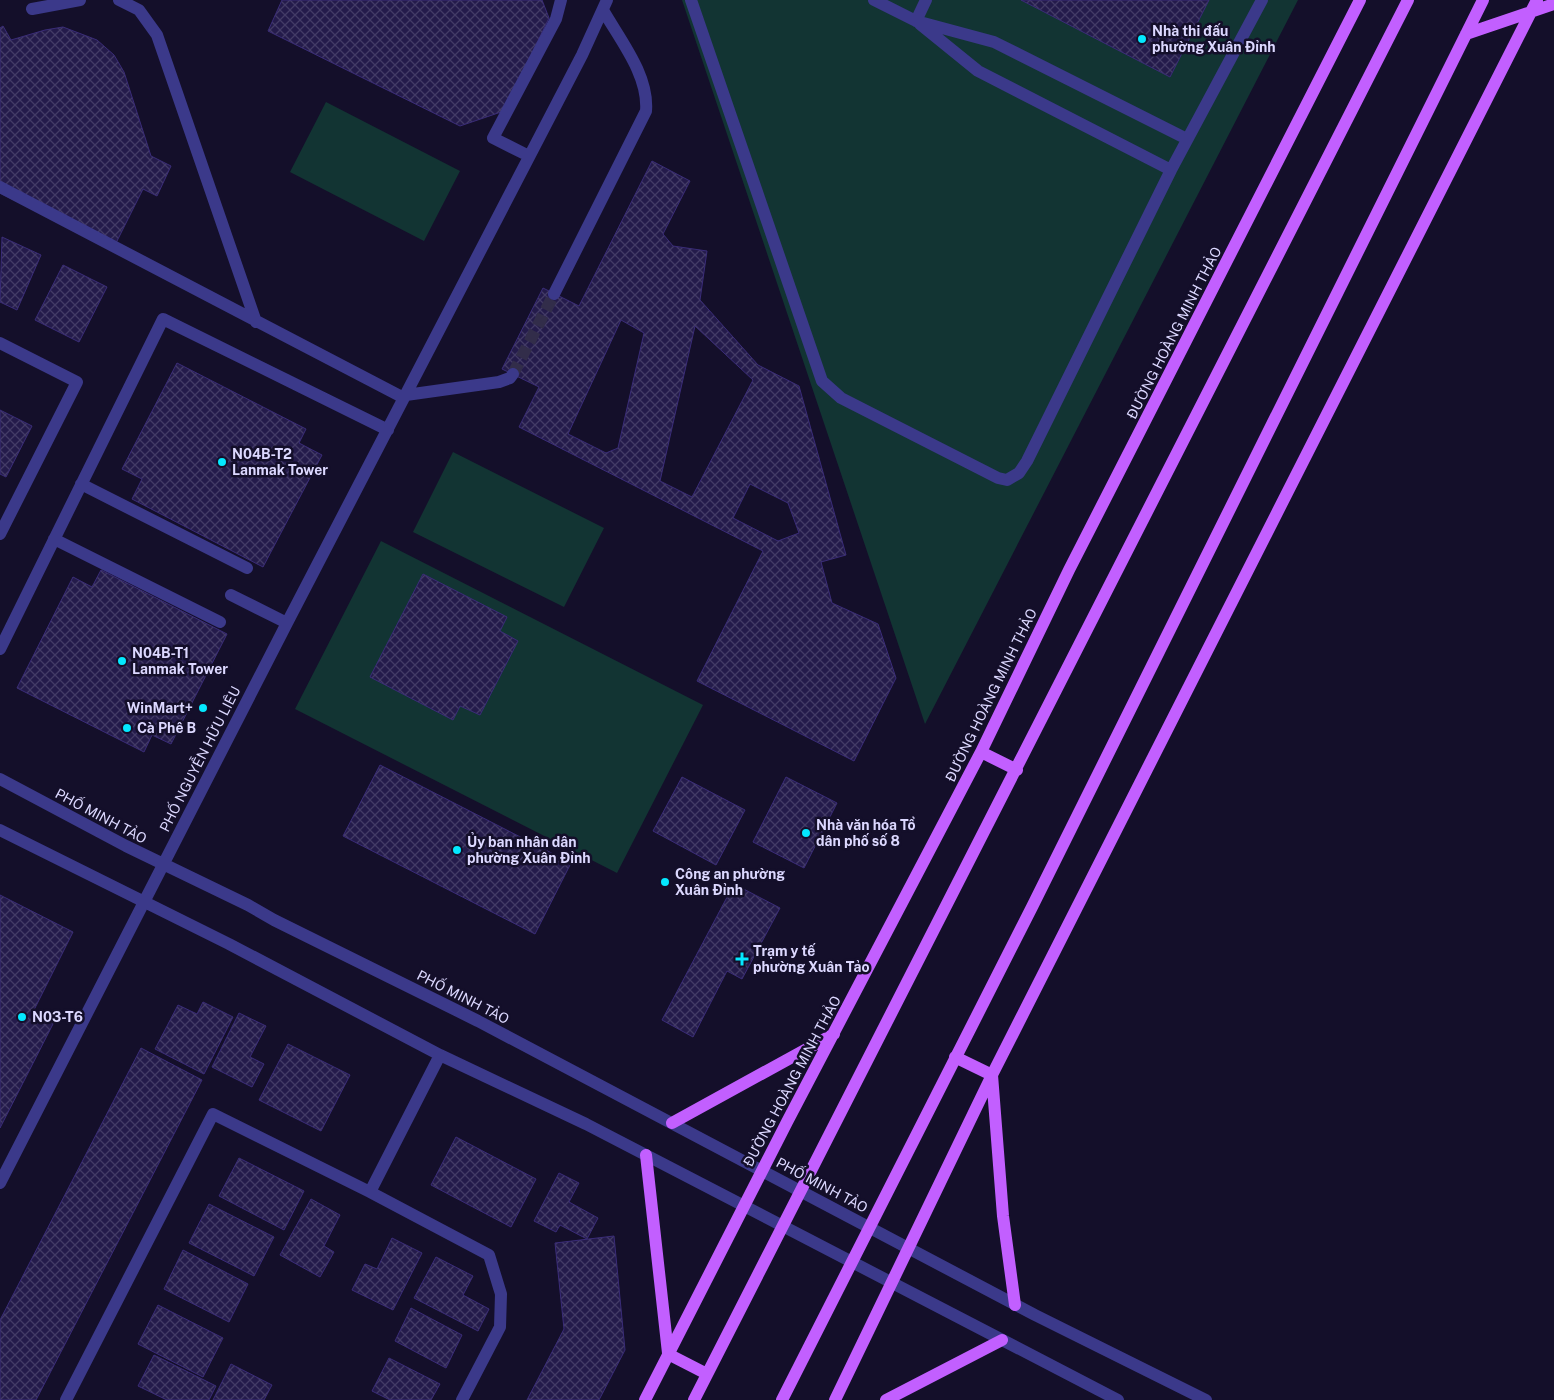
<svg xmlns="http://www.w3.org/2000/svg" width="1554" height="1400" font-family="'Public Sans',sans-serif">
  <defs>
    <pattern id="building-cross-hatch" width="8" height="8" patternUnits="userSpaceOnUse" patternTransform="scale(1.25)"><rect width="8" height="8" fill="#241b4b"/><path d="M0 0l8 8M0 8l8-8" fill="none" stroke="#433b66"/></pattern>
  </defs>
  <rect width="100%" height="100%" fill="#140f2a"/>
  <path fill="#123433" d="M682 0H1298L925 724Z
    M326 102 460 171 424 241 290 172Z
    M453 452 604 528 564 607 413 532Z
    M381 541 703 705 617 873 295 709Z"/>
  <path fill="url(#building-cross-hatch)" stroke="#3a2c78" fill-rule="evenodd" d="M282 0H542L549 18 504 111 460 126 268 31Z
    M1021 0H1209L1170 77Z
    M3 26 11 40 45 30 63 27 97 40 114 55 124 72 151 156 171 166 157 196 143 189 113 249 0 193V28Z
    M652 161 690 181 663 234 673 246 707 251 700 300 758 365 799 386 846 555 821 562 832 603 878 624 896 678 854 761 697 681 763 551 519 427 539 387 502 369 543 288 579 306ZM621 320 644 333 618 448 606 453 568 434ZM695 326 753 380 692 497 660 481ZM750 484 788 503 799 533 778 541 733 518Z
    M2 237 41 255 17 310 0 302Z
    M63 265 107 287 79 342 35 320Z
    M177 363 306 429 299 443 322 455 263 567 132 499 142 479 122 469Z
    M0 410 32 426 6 477 0 474Z
    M101 570 227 634 171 744 152 735 144 752 17 688 73 577 92 587Z
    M423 574 507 617 500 631 518 641 480 715 460 706 453 720 370 677Z
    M380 765 571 863 535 934 343 836Z
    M682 777 745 810 716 865 653 831Z
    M786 777 837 803 804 868 753 842Z
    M734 884 780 908 742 979 727 971 693 1037 662 1020Z
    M0 895 73 932 33 1012 54 1022 0 1128Z
    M203 1002 233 1017 204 1074 155 1049 178 1005 197 1014Z
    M239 1013 266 1026 250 1057 264 1064 252 1087 212 1067Z
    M288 1044 350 1075 321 1131 259 1100Z
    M141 1048 202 1080 36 1400H0V1320Z
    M456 1137 536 1179 511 1227 431 1185Z
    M239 1158 304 1191 284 1230 219 1196Z
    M559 1173 579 1183 569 1202 598 1218 587 1239 560 1225 556 1232 534 1221Z
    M311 1199 340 1215 324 1246 334 1252 320 1277 280 1255Z
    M209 1204 274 1237 254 1276 189 1243Z
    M614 1236 625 1350 599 1400H527L564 1329 555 1243Z
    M392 1238 422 1253 393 1310 352 1290 365 1264 377 1269Z
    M183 1250 248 1284 229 1322 164 1289Z
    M436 1257 473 1276 463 1295 489 1309 478 1331 414 1298Z
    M158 1305 223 1338 203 1377 138 1344Z
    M411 1308 462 1335 446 1368 395 1341Z
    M154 1355 216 1386 209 1400H167L138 1386Z
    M389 1358 440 1384 431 1400H390L372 1391Z
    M231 1364 272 1385 264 1400H213Z"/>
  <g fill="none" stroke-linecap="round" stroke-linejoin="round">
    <path stroke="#322d4a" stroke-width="12" stroke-dasharray="12 6" stroke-linecap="butt" d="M513 374 554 294"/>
    <path stroke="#3b398a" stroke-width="12" d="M119 0 139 10 157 35 256 322
      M691 0 822 381 841 398 998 478 1007 480 1019 473 1027 461 1171 170 1262 0
      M874 0 916 21 994 42 1187 139
      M32 9 80 0
      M916 21 926 0
      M920 24 978 71 1171 170
      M529 156 493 138 556 19 561 0
      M0 187 404 398
      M554 294 646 111C649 75 620 40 603 10
      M0 343 77 382 0 534
      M406 395 499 382 510 378 513 374
      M81 484 247 568
      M54 539 220 622
      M231 595 287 623
      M0 649 163 319 388 430
      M0 779 126 846 248 905 274 920 478 1021 1035 1315 1206 1400
      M0 830 229 944 440 1055 586 1124 1118 1400
      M0 1183 287 623 582 55 607 0
      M370 1192 440 1055
      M66 1400 213 1114 370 1192 489 1255 501 1294 500 1327 462 1400"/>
    <path stroke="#c25fff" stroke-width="12" d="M1466 34 1554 4
      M981 752 1017 770
      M955 1057 992 1075 1003 1216 1015 1305
      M672 1123 834 1034
      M646 1155 668 1353
      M668 1354 707 1374
      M645 1400 787 1122 981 752 1069 570 1360 0
      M694 1400 1408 0
      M782 1400 1032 907 1483 0
      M835 1400 992 1075 1537 0
      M886 1400 1002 1340"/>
  </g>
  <g fill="#04e8ff" stroke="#140f2a" stroke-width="2">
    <circle cx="1142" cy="39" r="5"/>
    <circle cx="222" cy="462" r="5"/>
    <circle cx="122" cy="661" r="5"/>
    <circle cx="203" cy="708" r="5"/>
    <circle cx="127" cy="728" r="5"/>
    <circle cx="806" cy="833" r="5"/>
    <circle cx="457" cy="850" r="5"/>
    <circle cx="665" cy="882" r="5"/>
    <path d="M739.5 951.5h5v5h5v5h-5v5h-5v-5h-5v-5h5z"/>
    <circle cx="22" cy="1017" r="5"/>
  </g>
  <g text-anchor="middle" stroke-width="5" stroke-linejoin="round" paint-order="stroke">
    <g font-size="14" font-weight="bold" fill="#dcd8ff" stroke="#140f2a" text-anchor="start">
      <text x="1152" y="36">Nhà thi đấu<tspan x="1152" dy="16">phường Xuân Đỉnh</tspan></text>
      <text x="232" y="459">N04B-T2<tspan x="232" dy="16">Lanmak Tower</tspan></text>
      <text x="132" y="658">N04B-T1<tspan x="132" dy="16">Lanmak Tower</tspan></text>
      <text x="193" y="713" text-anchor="end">WinMart+</text>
      <text x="137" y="733">Cà Phê B</text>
      <text x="816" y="830">Nhà văn hóa Tổ<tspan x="816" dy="16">dân phố số 8</tspan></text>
      <text x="467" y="847">Ủy ban nhân dân<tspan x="467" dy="16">phường Xuân Đỉnh</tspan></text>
      <text x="675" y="879">Công an phường<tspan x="675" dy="16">Xuân Đỉnh</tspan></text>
      <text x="753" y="956">Trạm y tế<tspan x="753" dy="16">phường Xuân Tảo</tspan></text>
      <text x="32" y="1022">N03-T6</text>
    </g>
    <g font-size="14" fill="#dcd8ff" stroke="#140f2a">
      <text transform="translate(1174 333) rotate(-63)" y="5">ĐƯỜNG HOÀNG MINH THẢO</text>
      <text transform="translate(991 695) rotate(-64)" y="5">ĐƯỜNG HOÀNG MINH THẢO</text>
      <text transform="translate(200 759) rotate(-63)" y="5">PHỐ NGUYỄN HỮU LIÊU</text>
      <text transform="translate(101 816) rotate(28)" y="5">PHỐ MINH TẢO</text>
      <text transform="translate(463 997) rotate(27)" y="5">PHỐ MINH TẢO</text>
      <text transform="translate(792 1081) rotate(-62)" y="5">ĐƯỜNG HOÀNG MINH THẢO</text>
      <text transform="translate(822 1185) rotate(28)" y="5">PHỐ MINH TẢO</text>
    </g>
  </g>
</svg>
